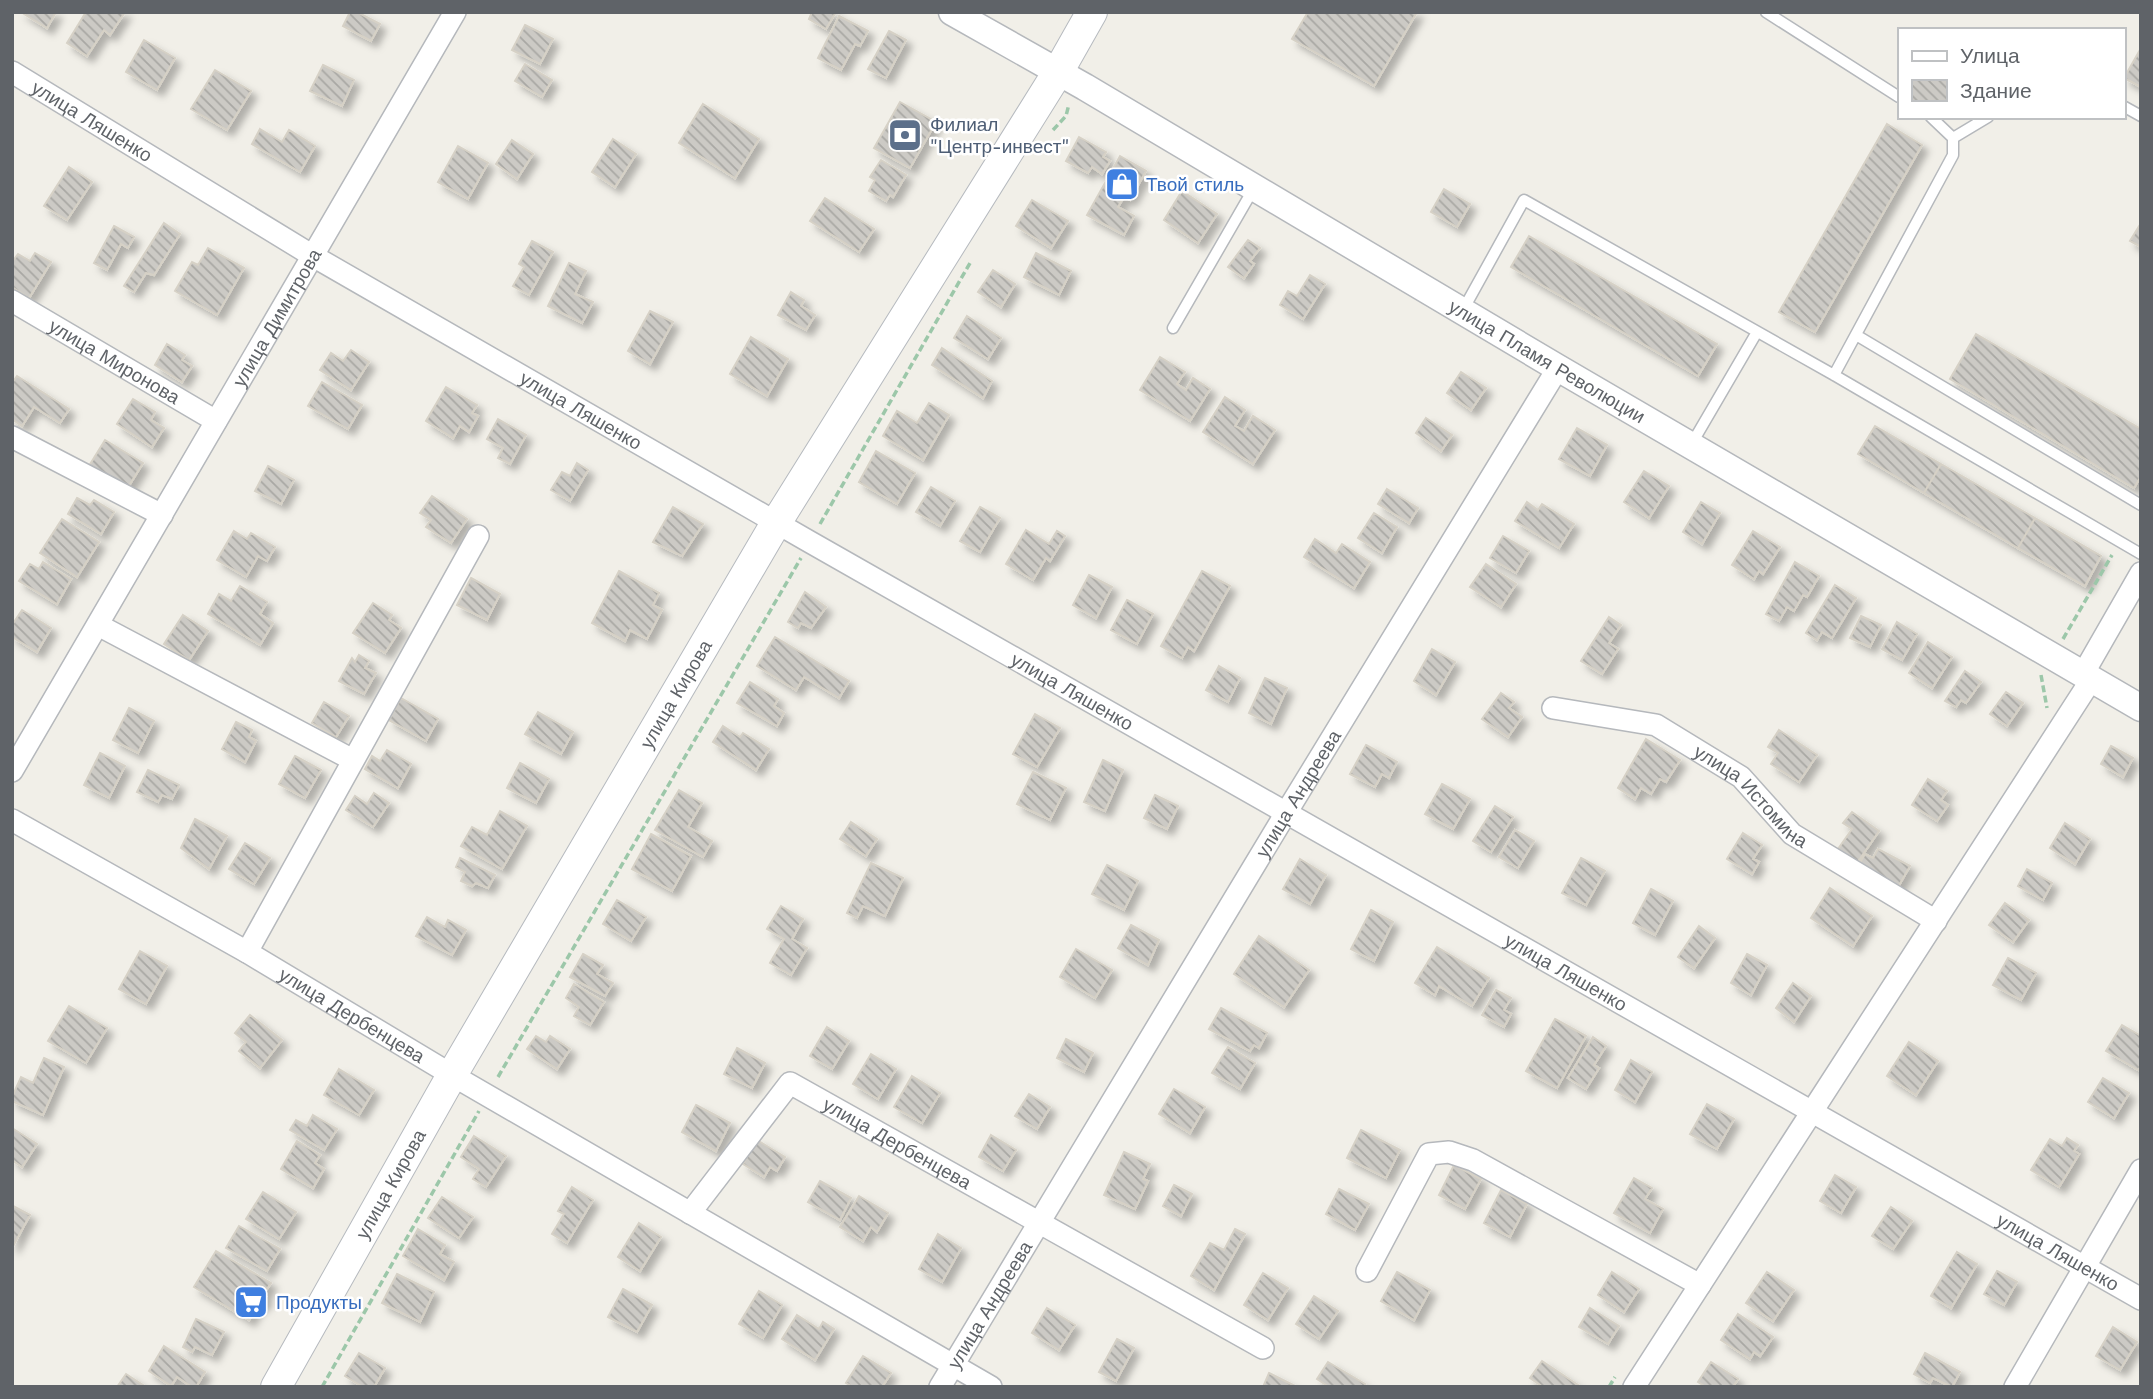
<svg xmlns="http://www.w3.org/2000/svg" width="2153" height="1399" font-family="'Work Sans',sans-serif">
  <defs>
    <pattern id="building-back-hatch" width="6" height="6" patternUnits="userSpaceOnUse" patternTransform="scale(1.75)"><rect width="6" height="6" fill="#cccac5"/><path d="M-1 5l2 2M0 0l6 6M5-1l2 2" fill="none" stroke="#a9a8a4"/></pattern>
    <filter id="shadow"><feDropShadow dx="6" dy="6" stdDeviation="3.5" flood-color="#0004"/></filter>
  </defs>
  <rect width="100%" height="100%" fill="#f1efe8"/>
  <path fill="url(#building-back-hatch)" stroke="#d6d1c6" stroke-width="2" filter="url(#shadow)" d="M21 12H56L47 28Z
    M86 12H125L110 35 104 30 87 56 67 43Z
    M350 12H357L380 24 371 41 343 26Z
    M812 12H836L826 29 809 19Z
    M1308 12H1417L1374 86 1292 39Z
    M839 16 868 31 860 46 855 44 841 70 818 58Z
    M525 25 553 39 540 64 512 50Z
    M889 31 906 40 886 78 868 69Z
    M144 40 175 58 157 90 126 72Z
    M2141 48V87L2124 78Z
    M525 64 552 80 542 97 515 81Z
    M323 65 354 80 342 106 310 91Z
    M215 70 251 91 227 130 191 109Z
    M900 102 936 122 910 168 874 148Z
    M703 104 759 139 735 178 679 143Z
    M1887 124 1922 145 1815 332 1779 312Z
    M260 129 282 142 289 130 315 146 300 172 252 144Z
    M1079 137 1106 152 1103 157 1110 161 1102 174 1092 167 1088 173 1066 161Z
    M613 139 636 154 615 187 592 172Z
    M512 140 533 154 517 179 496 164Z
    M458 146 488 163 468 199 438 182Z
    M1120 156 1146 171 1130 200 1124 197 1118 207 1134 216 1124 235 1087 215Z
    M881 160 906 175 893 197 890 195 886 201 869 191 875 180 870 177Z
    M69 167 92 182 67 220 44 206Z
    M1444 189 1470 204 1457 227 1431 212Z
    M1182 191 1217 214 1198 243 1164 220Z
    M825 198 874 229 859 252 810 221Z
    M1032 200 1068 221 1051 248 1016 226Z
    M164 223 180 234 154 275 146 273 134 292 124 286Z
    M2141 223V247L2130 241Z
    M114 226 134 237 128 248 121 244 107 270 94 263Z
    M1529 236 1717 344 1698 376 1511 267Z
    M1248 240 1260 248 1250 261 1254 264 1244 278 1228 267Z
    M532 241 553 252 529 295 513 286 524 267 519 264Z
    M208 248 244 268 217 315 175 291 192 262 198 265Z
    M35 253 51 262 29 298 12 287V262L18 254 30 261Z
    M1036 253 1071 271 1059 295 1024 277Z
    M569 263 586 271 575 294 593 302 582 323 548 306Z
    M993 270 1015 284 1001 307 978 292Z
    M1310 275 1325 284 1303 319 1280 305 1288 291 1297 296Z
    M791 292 804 300 801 306 815 315 806 330 778 315Z
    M650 311 673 322 650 364 628 351Z
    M967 316 1001 338 988 359 954 338Z
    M1976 334 2141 429V476L2134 488 1950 379Z
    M751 337 788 359 767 396 730 374Z
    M167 344 185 355 182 360 192 366 182 382 155 365Z
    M942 348 992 381 983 398 932 365Z
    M351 350 369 362 351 390 320 370 331 353 343 361Z
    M1160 357 1185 372 1177 384 1186 390 1193 378 1210 389 1190 421 1140 390Z
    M1461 372 1486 388 1471 410 1447 393Z
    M17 376 69 409 60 423 34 407 22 426 12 419V383Z
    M322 382 362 405 348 429 308 406Z
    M446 387 477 405 472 413 478 416 469 432 460 426 453 438 426 421Z
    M1225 397 1245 410 1235 426 1244 431 1253 416 1275 430 1253 464 1203 432Z
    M133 399 155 412 151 420 164 428 152 447 117 424Z
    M929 403 949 415 923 460 883 436 897 411 917 423Z
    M1426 418 1452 435 1441 451 1416 433Z
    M498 419 526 435 510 464 498 458 503 448 487 439Z
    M1875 426 1941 464 1924 493 1858 454Z
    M1577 428 1607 445 1590 476 1559 459Z
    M105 440 143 463 127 489 89 466Z
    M876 451 915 473 897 504 859 482Z
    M577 463 588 470 570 501 551 490 562 472 570 476Z
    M1941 464 2035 518 2018 548 1924 493Z
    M268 466 294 480 281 504 255 491Z
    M1644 471 1669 486 1649 518 1624 502Z
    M931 487 955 501 940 526 916 512Z
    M1387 489 1418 508 1409 523 1378 504Z
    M432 496 467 519 451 543 426 527 431 520 420 513Z
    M77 498 90 505 94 500 114 512 101 534 68 514Z
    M1527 502 1538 510 1542 504 1574 524 1559 548 1515 521Z
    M1701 502 1720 513 1702 544 1683 532Z
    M673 507 703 524 682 556 653 542Z
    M980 507 1000 518 980 552 960 541Z
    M1374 513 1397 527 1382 553 1358 538Z
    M2035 518 2101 556 2085 586 2018 548Z
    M62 519 99 542 77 577 40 553Z
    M1026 530 1049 544 1057 531 1065 536 1050 561 1046 558 1033 580 1006 564Z
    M234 531 247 539 251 533 275 547 267 561 258 556 246 577 217 560Z
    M1753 531 1780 547 1763 574 1759 571 1754 579 1732 565Z
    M1503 536 1529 551 1516 573 1490 558Z
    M1315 539 1336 553 1342 544 1370 562 1354 588 1304 557Z
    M43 562 71 579 57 604 19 581 30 564 39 569Z
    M1795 562 1819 576 1807 597 1803 595 1794 611 1787 607 1779 621 1766 614Z
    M1486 564 1516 584 1501 607 1470 587Z
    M619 571 659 593 653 605 662 610 647 639 630 630 625 641 592 623Z
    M1202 571 1230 586 1194 651 1188 647 1182 658 1161 646Z
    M1089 575 1112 587 1096 618 1073 605Z
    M471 578 500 594 487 620 457 605Z
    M1835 585 1856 598 1832 638 1822 632 1817 640 1806 633Z
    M240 586 267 602 260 614 273 623 260 645 208 614 219 594 231 601Z
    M805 592 826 607 811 628 801 623 798 628 788 622Z
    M1127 600 1153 614 1137 644 1111 630Z
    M373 603 392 615 389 620 401 628 385 653 353 633Z
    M22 610 51 628 37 652 12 637V625Z
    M183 615 208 631 189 660 164 644Z
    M1861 616 1881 625 1870 647 1850 638Z
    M1609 617 1621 625 1609 643 1618 649 1602 674 1581 661Z
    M1897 622 1917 634 1902 660 1882 649Z
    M775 637 849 681 839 698 804 677 796 690 757 666Z
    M1928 642 1952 657 1932 688 1909 673Z
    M1432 649 1455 662 1436 695 1414 681Z
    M359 655 369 661 365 668 376 673 364 694 339 681 352 658 355 662Z
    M1219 666 1240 678 1228 702 1206 690Z
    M1965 671 1981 682 1966 703 1961 700 1956 707 1945 701Z
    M1265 678 1287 688 1271 724 1249 713Z
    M750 682 778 699 774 706 784 713 777 726 737 703Z
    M2006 692 2023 703 2007 726 1990 714Z
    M1501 693 1514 702 1509 708 1522 717 1508 737 1482 719Z
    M401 698 438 719 426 741 389 720Z
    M324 702 349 716 336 737 312 723Z
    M129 708 154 721 138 753 113 740Z
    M538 712 573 732 561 754 525 734Z
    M1035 714 1060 728 1037 767 1013 754Z
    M236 722 252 730 249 737 256 741 245 762 222 749Z
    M723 726 740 737 743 733 769 749 756 770 713 742Z
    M1779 730 1817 755 1799 782 1771 764 1778 753 1768 747Z
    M1646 739 1680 760 1666 782 1660 779 1651 794 1641 788 1635 799 1618 788Z
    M1366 745 1397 762 1389 778 1382 774 1375 787 1350 774Z
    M2111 746 2133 758 2123 777 2101 764Z
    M387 750 411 764 398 788 365 769 372 756 380 761Z
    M100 753 125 766 109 798 84 785Z
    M295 756 321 770 305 798 279 784Z
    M1103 760 1123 770 1105 811 1084 802Z
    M520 763 549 779 536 803 507 788Z
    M148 770 179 785 172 799 162 795 158 802 137 792Z
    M1033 772 1066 788 1050 820 1017 804Z
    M1928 779 1947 791 1941 800 1948 805 1937 821 1912 805Z
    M1442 784 1470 799 1453 829 1425 814Z
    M679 790 702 803 688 827 712 841 703 857 655 830Z
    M374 793 389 803 373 827 346 810 355 796 367 804Z
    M1155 795 1178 806 1167 829 1144 818Z
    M1495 806 1513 817 1491 852 1473 841Z
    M500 811 527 826 502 869 461 846 472 827 487 835Z
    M1852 812 1879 831 1857 863 1838 849 1852 829 1843 823Z
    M195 819 227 836 209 869 181 848Z
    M851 822 877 839 866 856 840 839Z
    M2065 823 2090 839 2075 864 2050 848Z
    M1515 830 1534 841 1518 868 1499 857Z
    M1743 833 1762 845 1753 859 1759 862 1752 874 1727 859Z
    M651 834 691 856 672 891 632 869Z
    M245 843 270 858 254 884 229 869Z
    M1878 849 1910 866 1897 889 1857 868 1865 854 1873 858Z
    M460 858 495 875 488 888 476 883 472 886 461 881 465 872 456 867Z
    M1581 858 1605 871 1586 905 1562 893Z
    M1300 859 1326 875 1310 904 1283 889Z
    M871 863 903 878 885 916 863 906 857 918 847 913Z
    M1107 865 1138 881 1124 910 1092 894Z
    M2027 869 2052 883 2043 900 2018 886Z
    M1830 888 1872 916 1853 946 1811 918Z
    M1651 889 1673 901 1655 935 1633 923Z
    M617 900 646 917 631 941 603 924Z
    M2005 903 2029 920 2013 942 1989 925Z
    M781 906 803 919 792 939 807 948 791 975 770 963 784 939 767 929Z
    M1371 910 1393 922 1374 961 1351 949Z
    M427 917 445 927 448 920 466 930 452 955 416 936Z
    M1131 925 1159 940 1148 965 1118 948Z
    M1699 926 1715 938 1694 968 1678 957Z
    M1259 936 1309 970 1284 1007 1234 974Z
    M1437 947 1489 978 1472 1006 1439 986 1435 995 1415 983Z
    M1076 949 1112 970 1095 998 1060 977Z
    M140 951 167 966 146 1004 119 989Z
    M583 954 603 965 597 974 613 983 605 996 570 977Z
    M1747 954 1767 965 1751 995 1731 983Z
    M2008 958 2036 973 2021 1000 1993 985Z
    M1793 983 1811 996 1794 1022 1776 1008Z
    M574 984 604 1002 590 1025 574 1016 579 1007 566 998Z
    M1496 990 1511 998 1504 1010 1511 1014 1504 1027 1482 1015Z
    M69 1006 107 1028 86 1063 48 1041Z
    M1221 1008 1267 1033 1259 1048 1254 1045 1250 1051 1209 1029Z
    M250 1015 282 1040 260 1068 239 1051 246 1042 235 1033Z
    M1555 1019 1586 1036 1557 1088 1526 1071Z
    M2122 1025 2141 1036V1066L2138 1070 2106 1051Z
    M827 1027 849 1041 832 1069 810 1056Z
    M536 1036 546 1042 550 1036 570 1049 557 1069 527 1049Z
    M1593 1037 1606 1046 1594 1065 1599 1068 1586 1089 1568 1078Z
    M1066 1039 1093 1053 1084 1072 1057 1058Z
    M1909 1042 1938 1061 1916 1095 1887 1076Z
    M1228 1047 1255 1063 1240 1089 1212 1073Z
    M737 1048 765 1063 752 1088 724 1074Z
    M871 1054 896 1069 878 1099 853 1084Z
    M44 1058 64 1067 43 1115 12 1101V1097L21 1077 33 1083Z
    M1631 1060 1652 1072 1635 1102 1615 1090Z
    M339 1069 374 1090 359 1115 324 1095Z
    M912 1076 940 1093 922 1123 894 1107Z
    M2103 1078 2129 1093 2114 1118 2088 1102Z
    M1174 1089 1205 1107 1190 1133 1159 1114Z
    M1029 1094 1050 1107 1037 1129 1015 1116Z
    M1707 1104 1734 1119 1717 1149 1690 1134Z
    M696 1105 730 1123 716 1151 682 1132Z
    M313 1115 337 1129 324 1150 290 1130 296 1120 307 1126Z
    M12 1128 37 1144 22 1167 12 1160Z
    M1361 1130 1400 1150 1386 1178 1347 1158Z
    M991 1135 1016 1150 1003 1171 979 1157Z
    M474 1136 506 1156 486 1187 473 1179 479 1169 461 1157Z
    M2067 1138 2078 1145 2074 1151 2079 1154 2059 1187 2031 1170 2050 1139 2062 1146Z
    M757 1140 785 1157 777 1171 770 1167 764 1177 743 1164Z
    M297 1141 320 1155 315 1163 324 1169 313 1188 281 1169Z
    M1124 1152 1150 1164 1143 1179 1148 1181 1135 1209 1104 1195Z
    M1454 1165 1481 1179 1465 1209 1439 1195Z
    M1835 1175 1856 1187 1841 1213 1820 1201Z
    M1634 1178 1652 1188 1645 1199 1663 1209 1650 1233 1614 1213Z
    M820 1181 851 1198 840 1220 808 1202Z
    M1174 1185 1192 1194 1181 1216 1163 1206Z
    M572 1187 593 1200 567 1243 552 1234 564 1214 558 1211Z
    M1339 1189 1369 1204 1355 1230 1326 1214Z
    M1501 1190 1527 1204 1510 1237 1484 1223Z
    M263 1192 296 1212 279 1239 246 1219Z
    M859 1196 888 1213 877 1232 871 1227 863 1241 840 1227Z
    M442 1197 473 1217 459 1238 428 1218Z
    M13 1206 30 1215 12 1248V1208Z
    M1891 1207 1912 1221 1893 1249 1872 1236Z
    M639 1223 661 1237 640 1271 618 1257Z
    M239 1226 280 1249 267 1271 226 1248Z
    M418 1229 445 1245 440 1254 454 1262 444 1280 403 1256Z
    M1235 1229 1245 1234 1214 1290 1191 1276 1210 1243 1224 1250Z
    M938 1234 961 1248 942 1282 919 1269Z
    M216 1251 271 1283 263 1295 266 1297 262 1305 259 1303 249 1320 194 1287Z
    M1957 1252 1977 1264 1951 1308 1931 1296Z
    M1997 1271 2017 1282 2004 1305 1984 1294Z
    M1397 1272 1430 1290 1414 1320 1381 1301Z
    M1612 1272 1639 1289 1624 1312 1598 1295Z
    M1767 1272 1794 1290 1773 1321 1746 1303Z
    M1263 1273 1288 1288 1268 1320 1244 1305Z
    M397 1274 434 1292 420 1322 382 1303Z
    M623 1289 652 1305 637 1332 608 1317Z
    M759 1291 782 1305 763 1338 739 1324Z
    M1314 1296 1338 1311 1319 1339 1296 1324Z
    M1047 1308 1075 1325 1059 1350 1032 1333Z
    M1590 1308 1619 1326 1608 1344 1579 1327Z
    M1738 1314 1773 1337 1760 1356 1754 1352 1750 1359 1721 1340Z
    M797 1315 819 1329 823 1322 834 1329 815 1360 782 1339Z
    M196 1319 224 1332 212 1355 195 1347 192 1352 183 1347Z
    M2113 1327 2137 1342 2120 1370 2096 1356Z
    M1117 1339 1134 1348 1116 1381 1099 1372Z
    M164 1346 205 1372 196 1387H192L177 1377 171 1386 149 1371Z
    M359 1353 385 1368 374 1387H363L345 1376Z
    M1925 1353 1960 1372 1952 1387 1933 1378 1930 1383 1914 1374Z
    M863 1356 891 1373 882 1387H853L846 1383Z
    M1542 1361 1581 1387H1543L1530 1378Z
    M1328 1362 1365 1384 1363 1387H1329L1317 1379Z
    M1711 1362 1738 1379 1733 1387H1706L1698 1382Z
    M1269 1373 1297 1387H1263Z
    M126 1374 146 1387H117Z"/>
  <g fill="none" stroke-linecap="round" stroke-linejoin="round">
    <g stroke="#b5b8bc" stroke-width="13">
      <path id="service" d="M1766 12 1899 97
        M2123 106 2141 116
        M1953 138 1988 117
        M1463 310 1524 200 1834 375 2141 554
        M1173 328 1254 188
        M1856 335 2141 505
        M1834 375 1953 155V138L1931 117
        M1691 445 1757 332"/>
    </g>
    <g stroke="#b5b8bc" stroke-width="24">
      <g id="minor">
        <path id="s1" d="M12 72 313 256 810 542 2141 1299"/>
        <path id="s2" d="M12 301 216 421"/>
        <path d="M12 437 162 515"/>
        <path d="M98 625 353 760"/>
        <path d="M2083 674 2141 573"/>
        <path id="s3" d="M1553 708 1656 725 1741 777 1792 834 1936 921"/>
        <path id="s4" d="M12 771 455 12"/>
        <path id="s5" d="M12 820 247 952 452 1075 991 1387"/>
        <path d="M247 952 478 536"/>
        <path id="s6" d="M690 1213 790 1083 1263 1348"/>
        <path d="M1367 1271 1429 1154 1449 1152 1473 1160 1700 1285"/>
        <path id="s7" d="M940 1387 1286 813 1558 368"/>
        <path d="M1634 1387 2091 680"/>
        <path d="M2015 1387 2141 1170"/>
      </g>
    </g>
    <g stroke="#b5b8bc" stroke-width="29">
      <g id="tertiary">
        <path id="s8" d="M952 12 1085 87 1558 368 2141 708"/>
      </g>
    </g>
    <g stroke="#b6babf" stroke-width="32">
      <g id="secondary">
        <path id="s9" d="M276 1387 452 1075 776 523 1058 72 1092 12"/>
      </g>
    </g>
    <path stroke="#9cc7a9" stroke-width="3.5" stroke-dasharray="7 3.5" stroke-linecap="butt" d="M1053 130 1066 116 1069 104
      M820 524 970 263
      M2063 639 2112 555
      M2041 675 2047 708
      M498 1077 801 558
      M322 1387 479 1111
      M1609 1387 1615 1377"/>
    <use href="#service" stroke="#fff" stroke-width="10"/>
    <use href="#minor" stroke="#fff" stroke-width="21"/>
    <use href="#tertiary" stroke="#fff" stroke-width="26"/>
    <use href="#secondary" stroke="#fff" stroke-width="30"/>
  </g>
  <defs>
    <g id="bank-square" transform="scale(1.75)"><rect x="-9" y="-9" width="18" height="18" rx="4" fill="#5c6f8a" stroke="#fff"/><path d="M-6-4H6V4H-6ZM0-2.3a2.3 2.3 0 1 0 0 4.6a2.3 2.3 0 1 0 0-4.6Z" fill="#fff"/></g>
    <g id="shop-square" transform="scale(1.75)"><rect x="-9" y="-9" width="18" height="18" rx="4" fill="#3f7fe0" stroke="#fff"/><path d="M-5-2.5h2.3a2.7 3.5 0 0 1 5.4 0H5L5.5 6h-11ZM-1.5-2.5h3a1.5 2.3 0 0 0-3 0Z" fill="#fff"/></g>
    <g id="supermarket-square" transform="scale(1.75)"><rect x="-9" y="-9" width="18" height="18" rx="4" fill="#3f7fe0" stroke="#fff"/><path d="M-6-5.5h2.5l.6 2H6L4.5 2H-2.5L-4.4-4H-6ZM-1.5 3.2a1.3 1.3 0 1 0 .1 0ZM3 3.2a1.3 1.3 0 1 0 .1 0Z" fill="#fff"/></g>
  </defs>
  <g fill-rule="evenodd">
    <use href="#bank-square" x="905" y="135"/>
    <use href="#shop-square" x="1122" y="184"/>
    <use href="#supermarket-square" x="251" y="1302"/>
  </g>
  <g text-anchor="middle" stroke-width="5" stroke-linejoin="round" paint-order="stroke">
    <g font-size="19" fill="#5f6368" stroke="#fff">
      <text dy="7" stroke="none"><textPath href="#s1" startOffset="94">улица Ляшенко</textPath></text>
      <text dy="7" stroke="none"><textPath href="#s4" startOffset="525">улица Димитрова</textPath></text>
      <text dy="7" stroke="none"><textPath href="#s2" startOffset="119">улица Миронова</textPath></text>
      <text dy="7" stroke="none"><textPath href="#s8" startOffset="690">улица Пламя Революции</textPath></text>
      <text dy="7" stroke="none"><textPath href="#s1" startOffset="662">улица Ляшенко</textPath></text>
      <text dy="7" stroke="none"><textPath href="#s1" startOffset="1228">улица Ляшенко</textPath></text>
      <text dy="7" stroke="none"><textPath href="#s9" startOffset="800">улица Кирова</textPath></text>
      <text dy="7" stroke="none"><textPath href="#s7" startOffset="693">улица Андреева</textPath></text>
      <text dy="7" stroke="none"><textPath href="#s3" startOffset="224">улица Истомина</textPath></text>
      <text dy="7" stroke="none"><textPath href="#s1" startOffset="1796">улица Ляшенко</textPath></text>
      <text dy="7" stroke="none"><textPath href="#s5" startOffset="392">улица Дербенцева</textPath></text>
      <text dy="7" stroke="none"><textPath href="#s6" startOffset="287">улица Дербенцева</textPath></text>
      <text dy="7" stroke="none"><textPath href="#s9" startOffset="233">улица Кирова</textPath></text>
      <text dy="7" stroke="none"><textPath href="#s1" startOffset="2362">улица Ляшенко</textPath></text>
      <text dy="7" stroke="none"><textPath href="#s7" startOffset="96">улица Андреева</textPath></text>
    </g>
    <g font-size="19" fill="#4e5e75" stroke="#fff" text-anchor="start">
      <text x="930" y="131">Филиал<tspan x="930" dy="22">"Центр-инвест"</tspan></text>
    </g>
    <g font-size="19" fill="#366cbe" stroke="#fff" text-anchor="start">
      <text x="1146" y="191">Твой стиль</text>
      <text x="276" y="1309">Продукты</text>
    </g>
  </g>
  <rect width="2153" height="1399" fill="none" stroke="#5f6368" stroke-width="28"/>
  <rect x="1898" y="28" width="228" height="91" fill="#ffffff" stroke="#bfc1c3" stroke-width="2"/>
  <rect x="1912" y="51" width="35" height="10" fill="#ffffff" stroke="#bfc1c3" stroke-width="2"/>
  <text x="1960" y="63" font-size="21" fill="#5f6368">Улица</text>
  <rect x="1912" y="80" width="35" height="21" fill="url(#building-back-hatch)" stroke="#bfc1c3" stroke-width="2"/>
  <text x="1960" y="98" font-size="21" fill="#5f6368">Здание</text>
</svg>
